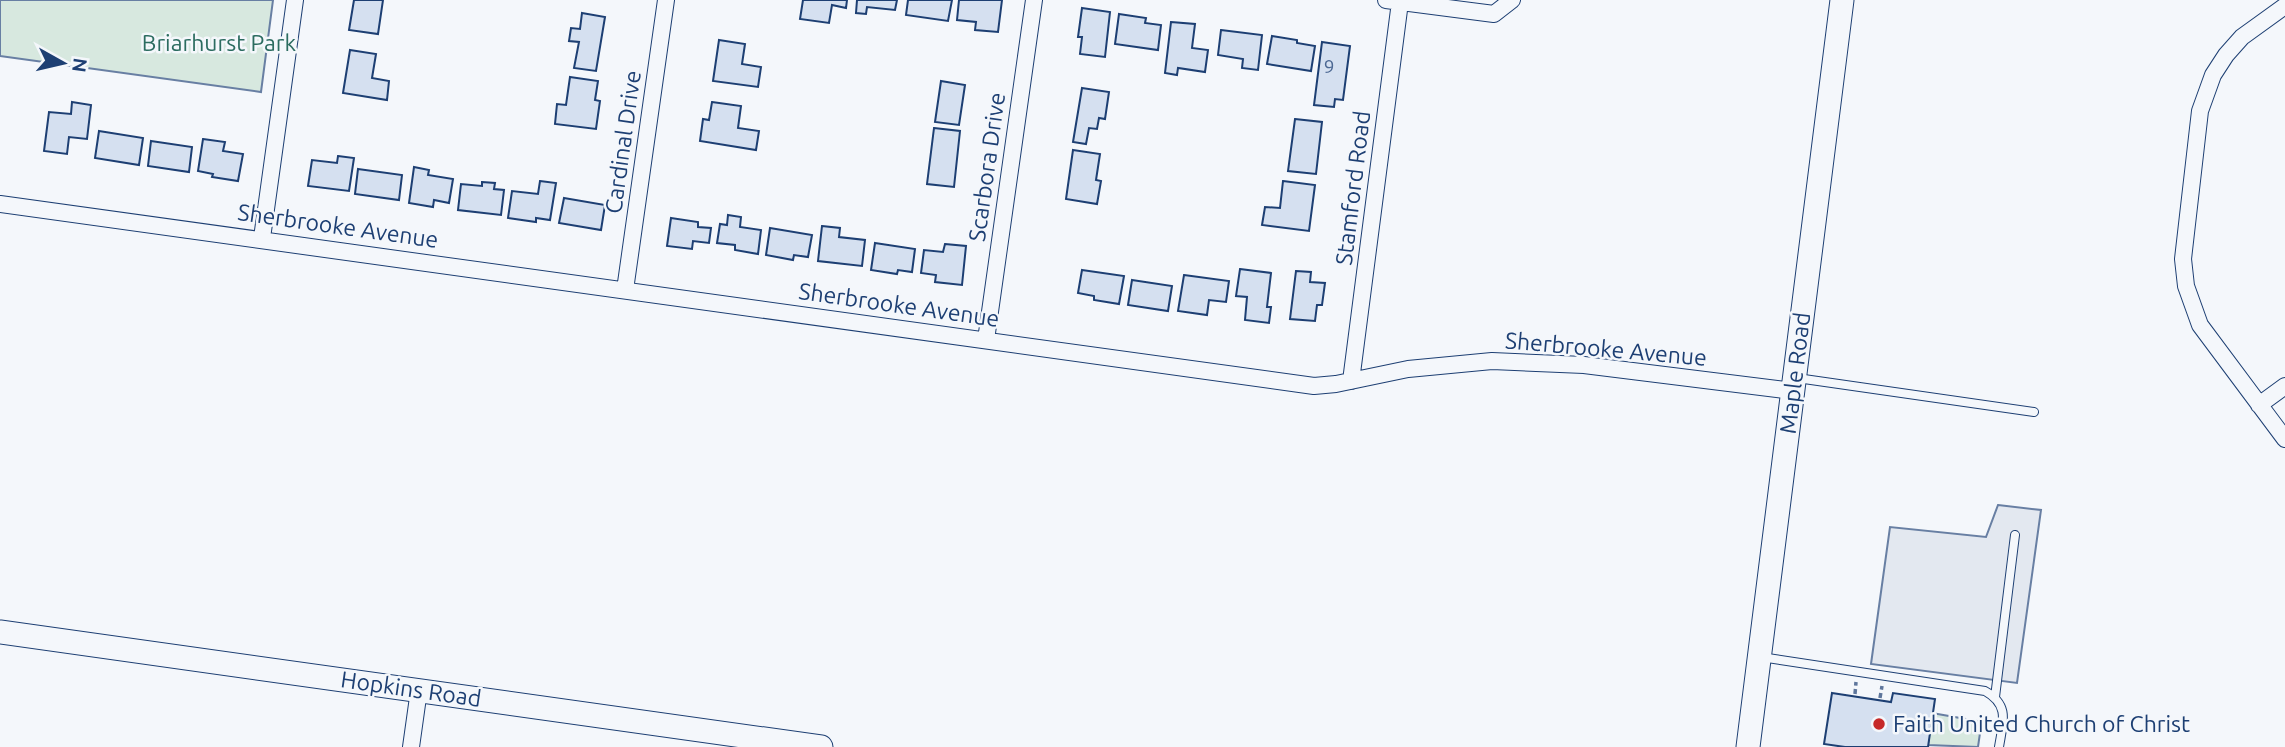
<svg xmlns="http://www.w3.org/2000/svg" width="2285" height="747" font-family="Ubuntu,sans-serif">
  <rect width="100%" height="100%" fill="#f4f7fb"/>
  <path fill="#d7e8df" stroke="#687fa3" stroke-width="2" d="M0 0H273L261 92 0 56Z
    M1932 713 1977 721 1981 726 1978 747 1928 745Z"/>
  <path fill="#e3e8f0" stroke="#687fa3" stroke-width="2" d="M1998 505 2041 510 2017 683 1871 664 1890 527 1986 537Z"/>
  <path fill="#d5e0f0" stroke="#1d3f73" stroke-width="2" d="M354 0H383L378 34 349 30Z
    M803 0H847L846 8 832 5 829 23 800 19Z
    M857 0H897L895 10 867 7 866 14 856 13Z
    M908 0H952L948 21 906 15Z
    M959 0H1002L998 32 975 30 976 22 957 20Z
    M1082 8 1110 12 1105 57 1080 54 1082 37H1078Z
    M582 13 605 17 596 71 574 68 579 42 569 41 571 28 580 29Z
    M1119 14 1146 18 1145 23 1161 25 1158 50 1115 44Z
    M1171 22 1195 24 1192 48 1208 50 1205 72 1178 68 1177 75 1165 73Z
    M1221 30 1262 35 1258 70 1242 68 1243 59 1218 55Z
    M1272 36 1297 40V43L1315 46 1311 71 1267 64Z
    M719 40 745 44 742 64 761 67 758 87 713 81Z
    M1322 42 1350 46 1343 100 1335 99 1334 107 1314 105Z
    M350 50 376 54 372 78 389 81 387 100 343 93Z
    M570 77 598 81 595 100 600 101 596 129 555 124 557 104 566 105Z
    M941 81 965 85 959 125 935 122Z
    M1082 88 1109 92 1105 119 1099 118 1097 129 1089 128 1086 144 1073 142Z
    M72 102 91 105 87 139 69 137 67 154 44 151 49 112 71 114Z
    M712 102 741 106 738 128 759 131 756 150 700 141 703 119 709 120Z
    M1295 119 1322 122 1316 174 1288 171Z
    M934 128 960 131 954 187 927 184Z
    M99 131 143 138 139 165 95 158Z
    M203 139 225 142 223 151 243 154 238 181 212 177 213 174 198 171Z
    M151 141 192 147 189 172 148 166Z
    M1073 150 1100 154 1096 180 1101 181 1097 204 1066 199Z
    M338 156 354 158 349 191 308 186 312 160 337 163Z
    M414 167 429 170 428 175 453 179 449 203 434 200 433 207 409 203Z
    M358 169 402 175 399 200 355 194Z
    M540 181 556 183 550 220 536 218V222L508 218 512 191 538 194Z
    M1283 181 1315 185 1309 231 1262 225 1265 207 1280 208Z
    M482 182 495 183 494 189 504 190 501 215 458 210 461 184 482 186Z
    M564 198 605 205 601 230 559 223Z
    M728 215 741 217 740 227 761 230 758 254 735 250V245L717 243 720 224 727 225Z
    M671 218 698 222V227L711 228 709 243 693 241 692 249 667 246Z
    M822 226 840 228 839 237 865 240 862 266 818 261Z
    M770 228 812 235 808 257 794 255 793 260 766 255Z
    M875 243 915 249 912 272 898 270 897 274 871 270Z
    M945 244 966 246 962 285 935 282 936 275 921 273 924 250 943 252Z
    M1240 269 1271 273 1267 307H1271L1269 323 1245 320 1247 297 1236 296Z
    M1082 270 1124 276 1119 304 1094 300V296L1078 293Z
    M1296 271 1311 272 1310 282 1325 283 1322 305H1317L1315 321 1290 319Z
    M1184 275 1229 281 1226 302 1209 300 1207 315 1178 311Z
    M1132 280 1172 286 1168 311 1128 305Z
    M1832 693 1891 702 1893 693 1935 699 1928 747H1845L1824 744Z"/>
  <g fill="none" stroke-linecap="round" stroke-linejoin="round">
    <g stroke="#1d3f73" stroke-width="10">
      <path id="lane" d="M1797 378 2034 412
        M1761 657 1985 691C2010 705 2003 722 1999 747
        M1995 697 2015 535"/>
    </g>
    <g stroke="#1d3f73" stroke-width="18">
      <path id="street" d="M1386 0 1494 14 1512 0
        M2285 6 2242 37 2226 55 2213 75 2200 111 2183 259 2186 286 2200 325 2285 439
        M0 204 1314 386 1336 384 1408 369 1492 361 1584 365 1793 391
        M262 238 295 0
        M625 290 666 0
        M986 340 1034 0
        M1351 381 1400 2
        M2259 405 2285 386
        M411 747 419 690"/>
    </g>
    <g stroke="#1d3f73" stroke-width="25">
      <path id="secondary" d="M0 632 821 747
        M1748 747 1842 0"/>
    </g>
    <path stroke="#5e769c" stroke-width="3.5" stroke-dasharray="5 3.5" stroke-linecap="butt" d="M1855 694 1856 682
      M1880 698 1882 686"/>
    <use href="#lane" stroke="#f4f7fb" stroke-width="8"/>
    <use href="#street" stroke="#f4f7fb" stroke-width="16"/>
    <use href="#secondary" stroke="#f4f7fb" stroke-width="23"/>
  </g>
  <circle fill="#c62828" stroke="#f4f7fb" stroke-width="2.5" cx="1879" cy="724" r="7"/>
  <g text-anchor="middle" stroke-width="5" stroke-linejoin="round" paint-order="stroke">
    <g font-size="19" fill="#4b6792">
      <text x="1329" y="73">9</text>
    </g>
    <g font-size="23" fill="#2c6c60" stroke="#f4f7fb">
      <text x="219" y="51">Briarhurst Park</text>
    </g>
    <g font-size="23" fill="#1d3f73" stroke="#f4f7fb">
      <text transform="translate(623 142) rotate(-82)" y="8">Cardinal Drive</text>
      <text transform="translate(987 167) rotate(-82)" y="8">Scarbora Drive</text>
      <text transform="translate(1353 188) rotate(-83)" y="8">Stamford Road</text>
      <text transform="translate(338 226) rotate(8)" y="8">Sherbrooke Avenue</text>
      <text transform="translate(899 305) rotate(8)" y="8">Sherbrooke Avenue</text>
      <text transform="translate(1606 349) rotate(5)" y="8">Sherbrooke Avenue</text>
      <text transform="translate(1795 373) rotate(-83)" y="8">Maple Road</text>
      <text transform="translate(411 689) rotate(8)" y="8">Hopkins Road</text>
    </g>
    <g font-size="23" fill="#1d3f73" stroke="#f4f7fb" text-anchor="start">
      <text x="1893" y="732">Faith United Church of Christ</text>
    </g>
  </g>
  <g transform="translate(63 63) rotate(98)" stroke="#f4f7fb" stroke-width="5" paint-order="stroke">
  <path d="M0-5L12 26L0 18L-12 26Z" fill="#1d3f73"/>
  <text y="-10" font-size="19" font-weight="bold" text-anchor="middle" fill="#1d3f73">N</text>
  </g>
</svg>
